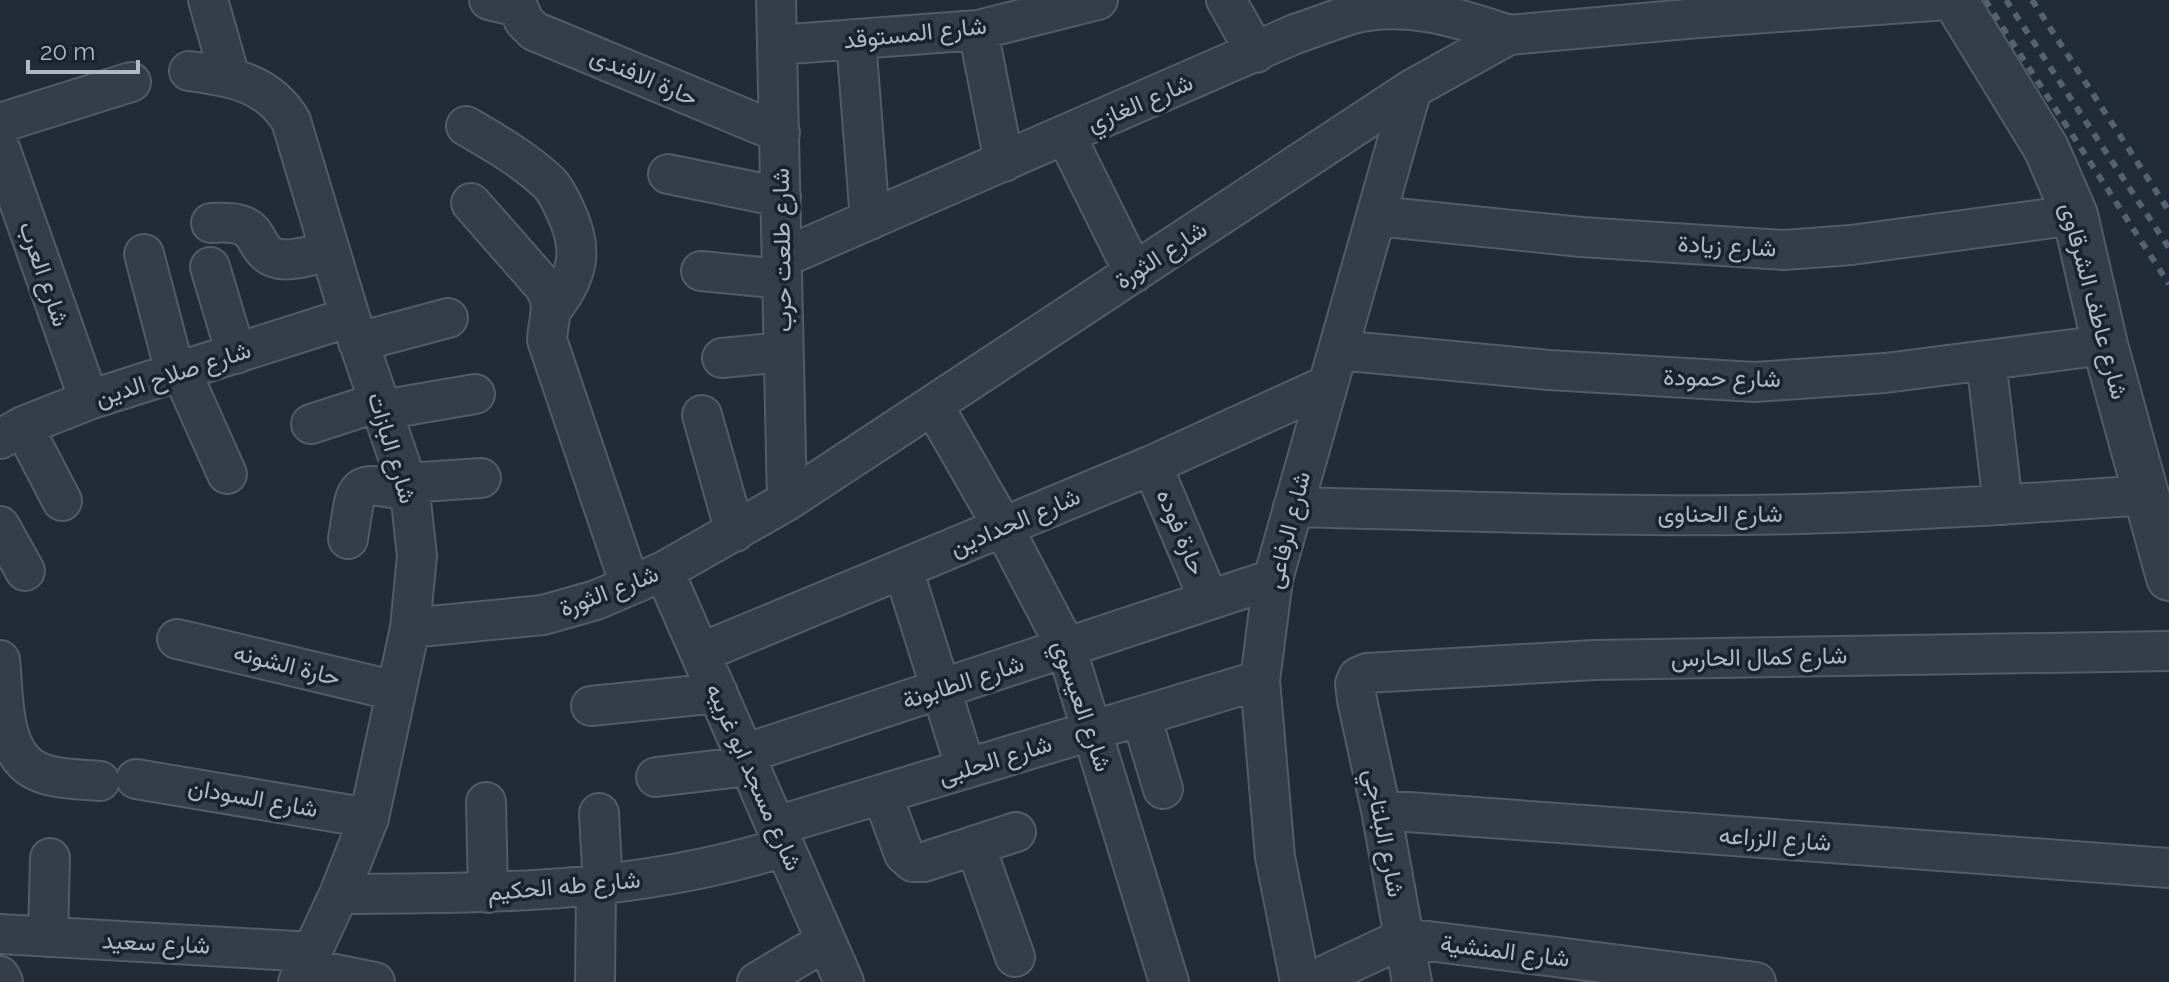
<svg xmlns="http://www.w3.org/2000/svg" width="2169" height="982" font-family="Raleway,Vazirmatn,sans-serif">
  <rect width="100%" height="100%" fill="#212c37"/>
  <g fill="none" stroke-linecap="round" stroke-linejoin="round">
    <g stroke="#525c66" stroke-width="42">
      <path id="minor" d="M208 0 230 77
        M489 0 518 7 524 21 534 31 780 133
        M776 0 787 501
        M1226 0 1256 53
        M978 30 1004 162
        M856 40 870 220
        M777 45 978 30 1098 0
        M189 71C231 77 268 82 291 121L350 317 410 492 417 556 410 628 369 818 339 894 298 982
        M0 123 131 82
        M466 126C495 143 525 160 549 183 556 190 561 201 565 210 584 249 579 274 553 308
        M1066 136 1134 273
        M0 148 89 400
        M668 174 781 197
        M471 203 543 285C557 303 548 319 547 340L630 585
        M1377 216 1581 237 1784 250 1851 245 2075 215
        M211 223C228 222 247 221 256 238 260 246 265 254 273 257 289 264 313 254 330 251
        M144 254 175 372
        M782 258 1295 34C1313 28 1331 21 1349 15 1404 0 1456 17 1509 35
        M210 267 236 354
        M701 271 782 279
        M358 342 448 318
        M1338 350 1549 370 1755 382 1885 373 2105 345
        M722 358 783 352
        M1986 360 2003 505
        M181 371 227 474
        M933 405 1003 527 1066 647 1169 982
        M382 410 475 394
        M702 415 735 532
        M311 424 379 402
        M23 426 62 501
        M0 439 23 426 89 400 350 317
        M1152 465 1209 600
        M407 483 481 478
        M1293 507C1462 511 1632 518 1802 514 1917 511 2032 503 2147 495
        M0 526 25 571
        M348 539C357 483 351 479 410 492
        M903 569 966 769
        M664 571 844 982
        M410 628 543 615 596 600 664 571 787 501 1412 89 1509 35 1698 18 1947 0
        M177 639 396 691
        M700 653 1152 465 1327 385
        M0 660C4 694 0 749 33 769 52 780 79 779 100 781
        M591 706 718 693
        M1141 716 1163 789
        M744 754 1273 579
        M656 777 749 766
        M136 779 369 818
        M882 794 904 854 913 862H924L1016 832
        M486 802 488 893
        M1381 810 2169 868
        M599 813 603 886
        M776 826 1260 680
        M975 845 1015 957
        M339 894C495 893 634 894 784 847
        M0 934 312 952
        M48 937 50 858
        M306 968 375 982
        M0 976 3 982
        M595 982 596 887
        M757 982 826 941
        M1300 982 1275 857 1260 680 1273 579 1412 89
        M1310 982 1404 938 1756 982
        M1412 982 1381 810 1357 700 1355 684 1358 677 1367 673 1594 660 2169 651"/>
    </g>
    <g stroke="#525c66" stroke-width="48">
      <path id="tertiary" d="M1955 0 2046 148 2075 215 2105 345 2169 578"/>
    </g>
    <use href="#minor" stroke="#343e48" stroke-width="38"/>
    <use href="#tertiary" stroke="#343e48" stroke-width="44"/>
    <path stroke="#56626f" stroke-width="6" stroke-dasharray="8 8" stroke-linecap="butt" d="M1985 0 2169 284
      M2006 0 2169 248
      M2032 0 2169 211"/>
  </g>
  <g text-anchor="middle" stroke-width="7" stroke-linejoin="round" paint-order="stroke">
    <g font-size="24" fill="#afb9c5" stroke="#1a232d">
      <text transform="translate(915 33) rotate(-6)" y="8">شارع المستوقد</text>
      <text transform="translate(644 77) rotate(23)" y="8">حارة الافندى</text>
      <text transform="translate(1140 103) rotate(-23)" y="8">شارع الغازي</text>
      <text transform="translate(1727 246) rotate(3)" y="8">شارع زيادة</text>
      <text transform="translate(782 250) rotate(-91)" y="8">شارع طلعت حرب</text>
      <text transform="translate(1161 255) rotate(-33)" y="8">شارع الثورة</text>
      <text transform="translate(44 274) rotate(71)" y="8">شارع العرب</text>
      <text transform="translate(2094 301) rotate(75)" y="8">شارع عاطف الشرقاوى</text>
      <text transform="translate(173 374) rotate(-18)" y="8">شارع صلاح الدين</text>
      <text transform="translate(1722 378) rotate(1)" y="8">شارع حمودة</text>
      <text transform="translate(392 448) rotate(73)" y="8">شارع البازات</text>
      <text x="1720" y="522">شارع الحناوى</text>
      <text transform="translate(1015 522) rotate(-23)" y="8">شارع الحدادين</text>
      <text transform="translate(1288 530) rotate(-76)" y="8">شارع الرفاعى</text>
      <text transform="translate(1181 532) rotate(67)" y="8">حارة فوده</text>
      <text transform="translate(609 591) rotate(-21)" y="8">شارع الثورة</text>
      <text transform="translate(1759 657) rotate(-1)" y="8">شارع كمال الحارس</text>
      <text transform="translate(287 665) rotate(14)" y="8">حارة الشونه</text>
      <text transform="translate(963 682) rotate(-18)" y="8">شارع الطابونة</text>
      <text transform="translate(1082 706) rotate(71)" y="8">شارع العيسوي</text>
      <text transform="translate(995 760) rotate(-17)" y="8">شارع الحلبى</text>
      <text transform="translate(754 777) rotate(66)" y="8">شارع مسجد ابو غريبه</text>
      <text transform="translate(253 798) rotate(10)" y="8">شارع السودان</text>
      <text transform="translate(1384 833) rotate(79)" y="8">شارع البلتاجي</text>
      <text transform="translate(1775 839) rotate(4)" y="8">شارع الزراعه</text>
      <text transform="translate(564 886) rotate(-5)" y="8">شارع طه الحكيم</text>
      <text transform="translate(156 943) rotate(3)" y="8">شارع سعيد</text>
      <text transform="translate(1505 951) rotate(7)" y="8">شارع المنشية</text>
    </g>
  </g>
  <path d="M28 60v12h110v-12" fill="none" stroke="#afb9c5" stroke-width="4"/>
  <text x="40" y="60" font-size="24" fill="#afb9c5" stroke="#1a232d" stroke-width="6" paint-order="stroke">20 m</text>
</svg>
